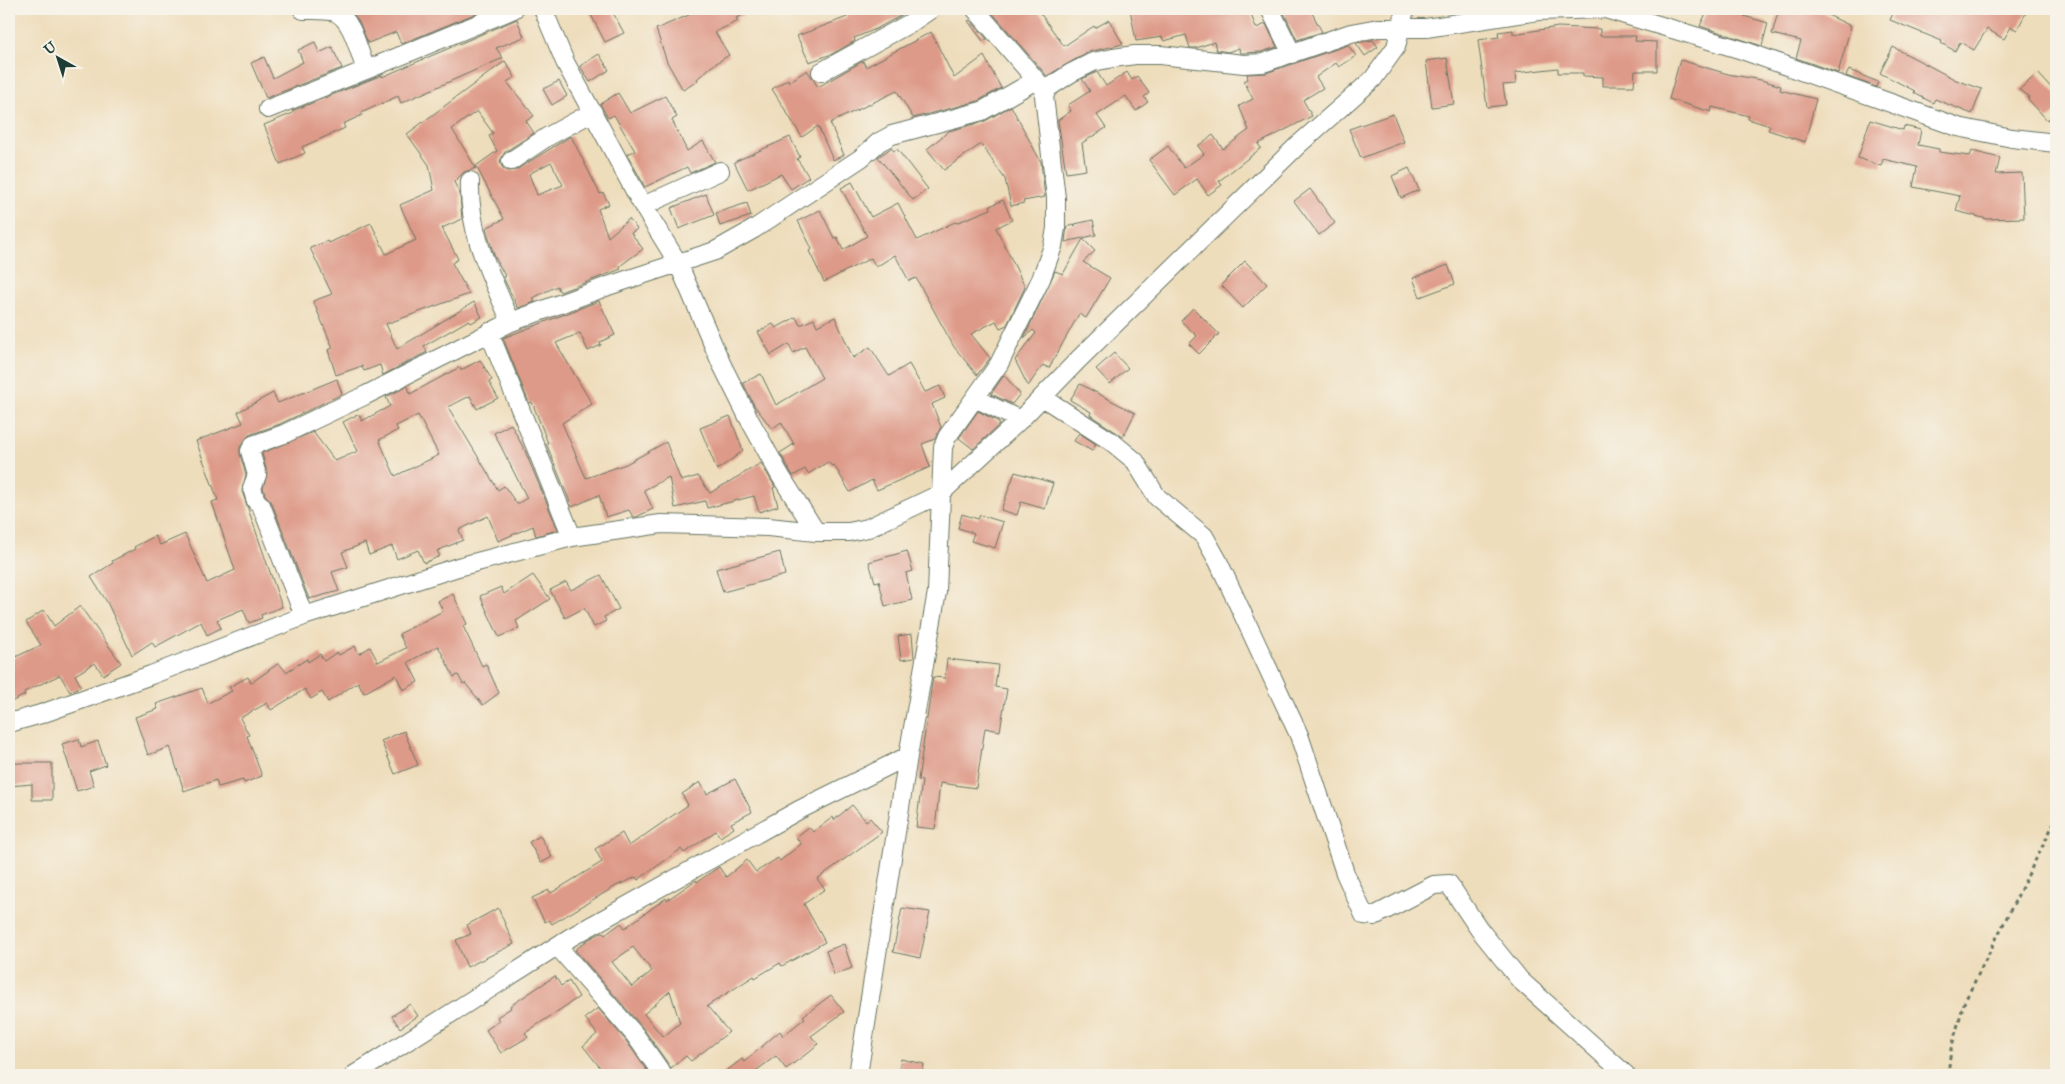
<svg xmlns="http://www.w3.org/2000/svg" width="2065" height="1084" font-family="'IM FELL Great Primer',serif">
  <rect width="100%" height="100%" fill="#f7f3e8"/>
  <filter id="ink" filterUnits="userSpaceOnUse"><feTurbulence type="fractalNoise" baseFrequency=".02" numOctaves="2"/><feDisplacementMap in="SourceGraphic" scale="10" xChannelSelector="R" yChannelSelector="G"/><feConvolveMatrix kernelMatrix="1 2 1 2 8 2 1 2 1" color-interpolation-filters="sRGB"/></filter>
  <filter id="wash" filterUnits="userSpaceOnUse"><feTurbulence type="fractalNoise" baseFrequency=".0096" numOctaves="4" result="noise"/><feDisplacementMap in="SourceGraphic" scale="20" xChannelSelector="R" yChannelSelector="G"/><feGaussianBlur stdDeviation="1.12" result="paint"/><feColorMatrix in="noise" values="0 0 0 0 0 0 0 0 0 0 0 0 0 0 0 0 0 1.4 0 .05"/><feComposite in="paint" operator="in"/></filter>
  <g filter="url(#wash)">
    <rect width="100%" height="100%" fill="#edb"/>
    <g id="blocks">
      <path fill="#de9a88" fill-rule="evenodd" d="M354 9H482V11L401 44 396 32 368 43 360 24 351 10Z
        M588 9H611L624 33 605 42Z
        M703 9H756L736 18 738 21 715 32 729 55 712 66 697 79 698 81 683 90 667 62 656 29Z
        M844 9H908L909 11 876 29 854 38 855 41 832 54 809 62 797 36 847 17Z
        M989 9H1037L1064 46 1094 26 1095 28 1109 20 1123 44 1088 52 1047 76Z
        M1130 9H1150L1151 13 1175 9 1176 13 1189 9H1198L1200 15 1220 9 1222 13 1232 9H1249L1256 28 1266 24 1277 47 1261 52 1244 53H1240L1239 48 1228 52 1216 50 1214 42 1196 48H1190L1186 35 1164 41 1162 37 1136 41Z
        M1288 9H1310L1322 32 1297 40 1283 11Z
        M1708 9H1747L1744 16 1768 23 1762 46 1700 26Z
        M1779 9H1815L1851 26 1838 73 1796 58 1801 41 1772 34Z
        M1895 9H2028L2017 30 2011 27 2004 39 1987 29 1974 50 1960 42 1955 51 1941 43 1942 41 1890 20Z
        M517 19 524 37 496 48 503 58 401 103 398 96 361 113 362 115 343 124 345 128 302 147 305 153 280 164 264 125 293 113 292 111 382 75V77Z
        M970 20 987 39 983 41 968 21Z
        M1558 27 1600 29V36H1636L1635 41 1657 42V71H1635L1634 86H1603V77L1583 76V73H1558V68L1515 73 1516 84 1503 85 1506 105 1487 107 1478 40 1499 37 1498 32 1513 30V34Z
        M931 32 954 78 984 56 1001 88 978 101 913 118 897 91 830 123 844 155 833 160 818 126 802 137 772 89 788 79 789 82 807 70 818 87 863 61 866 67Z
        M1373 40 1378 47 1365 56 1356 43Z
        M315 42 319 53 332 47 342 68 266 98 251 63 264 57 273 78 303 62 298 50Z
        M1348 45 1356 56 1339 67 1336 63 1316 77 1323 88 1303 100 1312 116 1258 144 1261 148 1219 181 1222 185 1208 195 1197 179 1175 195 1149 160 1168 146 1184 168 1204 154 1198 146 1213 135 1223 149 1249 130 1239 106 1253 99 1244 81 1248 79 1247 74 1266 73Z
        M1893 47 1956 80 1982 89 1972 114 1935 99 1933 103 1914 93 1915 91 1880 73Z
        M599 54 609 70 590 82 580 66Z
        M1447 58 1454 104 1432 107 1426 61Z
        M1680 60 1728 74 1761 80 1781 86 1780 90 1816 99 1805 142 1768 130 1770 126 1748 119 1749 116 1712 107 1711 112 1669 99Z
        M505 61 515 77 507 82 534 116 526 121 534 133 505 152 500 161 502 167 507 171 516 170 571 136 600 194 603 193 609 204 598 209 608 237 629 219 637 229 631 233 643 249 620 266 621 269 560 292 557 286 533 298 535 302 518 308 503 277 505 276 494 255 486 228 504 219 476 166 497 151 489 136 493 133 477 111 452 129 476 168 464 172 454 182 460 194 462 219 442 228 458 259 452 263 469 294 386 324 397 349 474 302 482 317 471 323 469 320 424 346 427 352 383 375 380 365 364 371 362 366 336 375 328 350 333 348 313 301 332 294 310 248 328 241 329 243 371 223 386 254 416 240 400 205 434 190 429 165 407 134ZM551 162 563 185 537 195 529 174Z
        M1849 70 1878 82 1876 87 1846 76Z
        M1097 72 1106 86 1127 72 1132 80 1137 76 1149 93 1144 97 1148 102 1136 111 1126 96 1097 115 1106 128 1082 143 1086 170 1066 173 1058 120 1071 111 1068 105 1090 91 1082 79Z
        M2038 73 2056 93V112L2047 120 2028 99 2029 96 2019 90Z
        M559 81 567 96 552 105 543 89Z
        M618 93 630 113 665 96 677 117 672 120 687 151 703 141 715 162 690 173 687 167 645 187 627 154 635 151 614 115 608 118 600 104Z
        M1011 106 1041 162 1045 197 1023 201 1024 203 1011 206 1005 179 981 144 944 170 927 149 949 131 985 121Z
        M1393 114 1404 142 1361 158 1349 129Z
        M1870 120 1903 130 1904 126 1921 130 1918 145 1939 149V152L1970 156 1972 151 2000 158 1996 174 2022 173 2024 218 1987 219 1956 211 1960 196 1913 187 1917 167 1883 159 1881 166 1858 158Z
        M790 137 800 157 797 159 809 177 791 189 781 174 748 190 734 162Z
        M891 148 894 151 897 149 928 189 913 200 878 157Z
        M1409 168 1419 190 1401 198 1392 176Z
        M852 182 871 217 898 203 917 240 955 222 956 223 991 209 990 206 1003 200 1012 220 996 228 1025 287 1007 325 1000 328 996 321 971 334 990 358 977 375 954 347 916 278 909 281 895 255 876 267 871 258 824 282 809 251 812 249 798 221 820 210 834 238 837 237 843 250 867 236 841 188Z
        M1310 189 1335 223 1319 235 1294 201Z
        M706 194 714 215 679 229 671 208Z
        M747 203 751 216 720 226 716 213Z
        M1093 220 1096 235 1065 242 1067 226 1074 224 1075 226V224Z
        M1083 239 1095 251 1083 262 1110 278 1086 318 1079 314 1049 368 1043 365 1028 386 1015 360 1036 333 1033 330 1024 338 1055 271 1063 274Z
        M1245 261 1267 284 1243 308 1221 285Z
        M1448 265 1455 284 1420 297 1413 278Z
        M599 301 615 335 600 342 601 345 588 351 580 333 556 343 592 404 562 423 586 478 626 464 666 442 681 481 698 476 710 493 761 463 775 487 773 488 778 506 759 512 754 496 707 508 705 501 675 508 669 477 644 490 653 509 636 517H633L629 510 606 517 599 495 572 507 546 443H548L532 402 529 403 503 338Z
        M1193 308 1219 334 1199 354 1189 344 1197 336 1181 321Z
        M796 317 800 325 814 319 817 326 835 317 853 358 870 347 889 376 909 364 925 392 940 386 945 398 932 404 941 427 935 439 922 444 930 467 877 490 872 480 850 492 834 465 832 466 828 462 808 474 805 469 793 476 780 453 794 444 781 422 772 429 754 405 743 383 761 374 776 405 822 378 805 347 793 353 789 344 771 355 758 332 773 324 776 328Z
        M1114 353 1128 368 1110 384 1096 369Z
        M480 360 492 380 489 382 498 398 477 409 470 396 448 407 498 490 504 486 517 504 527 498 494 433 511 424 525 451 558 530 536 536 533 526 498 541 488 516 459 530 463 540 437 551 440 556 424 563 418 550 397 559 392 546 369 555 365 543 342 552 348 567 332 572 339 591 309 599 271 501 265 495 263 488 267 473 262 453 313 432 335 461 358 451 343 422 359 414 362 421 390 406 386 397 408 386 410 394 460 367 461 370ZM418 415 439 455 395 476 379 440 398 430 396 426Z
        M1004 375 1020 394 1012 404 991 394Z
        M337 379 342 394 280 424 249 435 240 447V454L246 475 242 491 282 607 261 615 262 618 249 623 243 609 217 620 221 628 207 635 201 622 155 647 152 642 132 655 107 602 91 577 113 563 112 561 135 549 134 547 155 536 160 545 185 534 207 583 235 570 212 502 218 500 196 441 243 423 238 412 273 393 278 403Z
        M1080 384 1135 413 1123 437 1090 415 1091 412 1070 400Z
        M978 411 999 422V425L973 449 959 438Z
        M730 416 743 451 717 470 700 428Z
        M1079 433 1096 444 1092 451 1074 441Z
        M1015 472 1053 483 1045 509 1021 502 1017 515 1001 510Z
        M962 514 978 519 980 515 1003 522 995 548 971 541 974 533 958 528Z
        M907 551 913 571 906 573 912 600 885 606 879 581 875 582 869 562Z
        M780 552 785 575 723 592 716 569Z
        M533 575 550 599 516 621 519 628 499 637 480 596 501 587 504 594Z
        M601 575 619 609 604 617 606 621 594 627 584 608 565 618 550 590 566 582 571 590Z
        M453 594 467 624 463 626 482 666 486 664 499 693 483 705 465 683 463 684 458 675 454 677 438 646 408 662 418 682 403 690 396 675 364 693 358 682 328 702 322 692 311 699 305 689 271 710 267 703 240 718 249 735 247 736 262 776 244 783 243 780 218 787 216 780 184 791 170 747 148 755 135 717 158 709 156 704 202 688 208 703 232 691 229 687 248 677 251 683 279 663 286 672 307 659 308 662 320 654 324 661 337 652 339 655 355 646 359 654 370 647 378 662 406 648 399 634 443 611 438 601Z
        M80 606 121 663 103 675 95 663 75 675 81 686 70 692 60 675 24 692 25 695 9 703V660L41 645 26 622 44 610 54 626Z
        M912 634 914 658 901 660 898 636Z
        M947 659 998 665 995 687 1007 689 1000 731 985 728 976 788 940 783 935 829 916 827 922 781 918 780 933 677 945 678Z
        M404 731 418 765 395 774 381 741Z
        M79 739 81 747 98 741 106 765 89 771 94 786 77 791 62 744Z
        M20 763H52V800H32V784L9 786V764Z
        M735 779 752 812 731 823 734 828 720 837 716 831 684 853 681 849 638 880 636 877 616 886 552 924 549 920 545 922 532 898 549 890 551 893 602 862 595 849 622 833 629 846 688 805 682 794 700 782 707 794Z
        M852 805 866 821 870 818 882 832 817 879 825 889 804 904 825 942 782 966 780 963 755 978 754 976 707 1006 729 1032 691 1061 686 1056 671 1068 643 1028 575 950 589 939 603 932 605 935 621 923 625 928 666 898 667 900 696 880 697 882 719 867 726 877 747 860 756 872 778 858 780 861 801 844 796 837 809 827 813 832 833 817 834 820ZM633 947 652 971 632 987 612 962ZM670 991 680 1023 663 1037 644 1014Z
        M540 836 552 857 541 863 529 842Z
        M498 908 514 944 467 967 456 940 471 934 467 925Z
        M902 908 930 912 920 958 893 952Z
        M844 944 852 968 834 975 826 951Z
        M555 976 561 986 569 981 579 997 525 1033 528 1037 501 1053 486 1030 499 1021 497 1017 511 1008 510 1006Z
        M831 995 844 1012 811 1036 818 1044 805 1055 786 1069 776 1056 753 1073 755 1075H721L742 1059 744 1062 780 1031 783 1036 805 1018 803 1016Z
        M410 1004 418 1016 400 1028 392 1016Z
        M598 1008 627 1042 650 1075H606L583 1046 597 1034 585 1018Z
        M901 1059 924 1064 922 1075H898Z"/>
    </g>
  </g>
  <g filter="url(#ink)">
    <use href="#blocks" fill-opacity="0" stroke="#677563" stroke-width="1"/>
    <g fill="none" stroke-linecap="round" stroke-linejoin="round">
      <g stroke="#677563" stroke-width="20">
        <path id="minor" d="M543 9 565 62 643 206 678 263 721 363 748 417 780 475 816 532
          M975 9 1043 88
          M1270 9 1292 54
          M303 10C313 10 325 9 335 12 353 19 359 53 366 70L514 9
          M821 72 912 22 931 9
          M268 109 366 70
          M511 161 547 137 593 112
          M470 181C468 232 491 276 511 322
          M643 206 720 171
          M489 332 572 537
          M1042 397 1112 442 1135 461 1157 497 1204 536 1218 561 1299 735 1345 873 1364 915 1374 916 1434 885 1449 884 1479 929 1520 980 1626 1075
          M975 398 1020 420
          M304 616 261 505 256 501 252 488 257 475 250 451 253 445 284 434 366 395 511 322 608 286 715 251 754 229 861 158 879 142 892 135 982 111 1036 80
          M9 723 41 714 151 675 304 616 458 567 572 537 661 524 768 527 816 532H849L868 528 940 494 1020 420 1079 359 1298 145 1373 79 1396 47 1405 9
          M558 947 635 1035 663 1075
          M354 1075 571 937 799 810 908 756
          M858 1075 908 756 937 592 943 447 947 437 999 364 1041 279 1053 246 1056 228V198L1044 96 1048 88 1071 73 1093 62 1113 58 1135 55H1160L1244 64 1263 63 1351 33 1378 28H1426L1538 11 1605 9 1742 50 1958 127 2012 138 2056 143"/>
      </g>
      <path stroke="#677563" stroke-width="3" stroke-dasharray="4 4" stroke-linecap="butt" d="M1948 1075 1951 1049 1964 1003 2056 819"/>
      <use href="#minor" stroke="#fff" stroke-width="18"/>
    </g>
  </g>
  <rect width="2065" height="1084" fill="none" stroke="#f7f3e8" stroke-width="30"/>
  <g transform="translate(58 58) rotate(321)" stroke="#f7f3e8" stroke-width="4" paint-order="stroke">
  <path d="M0-4L9 19L0 12L-9 19Z" fill="#1f3d34"/>
  <text y="-8" font-size="14" font-weight="bold" text-anchor="middle" fill="#1f3d34">U</text>
  </g>
</svg>
